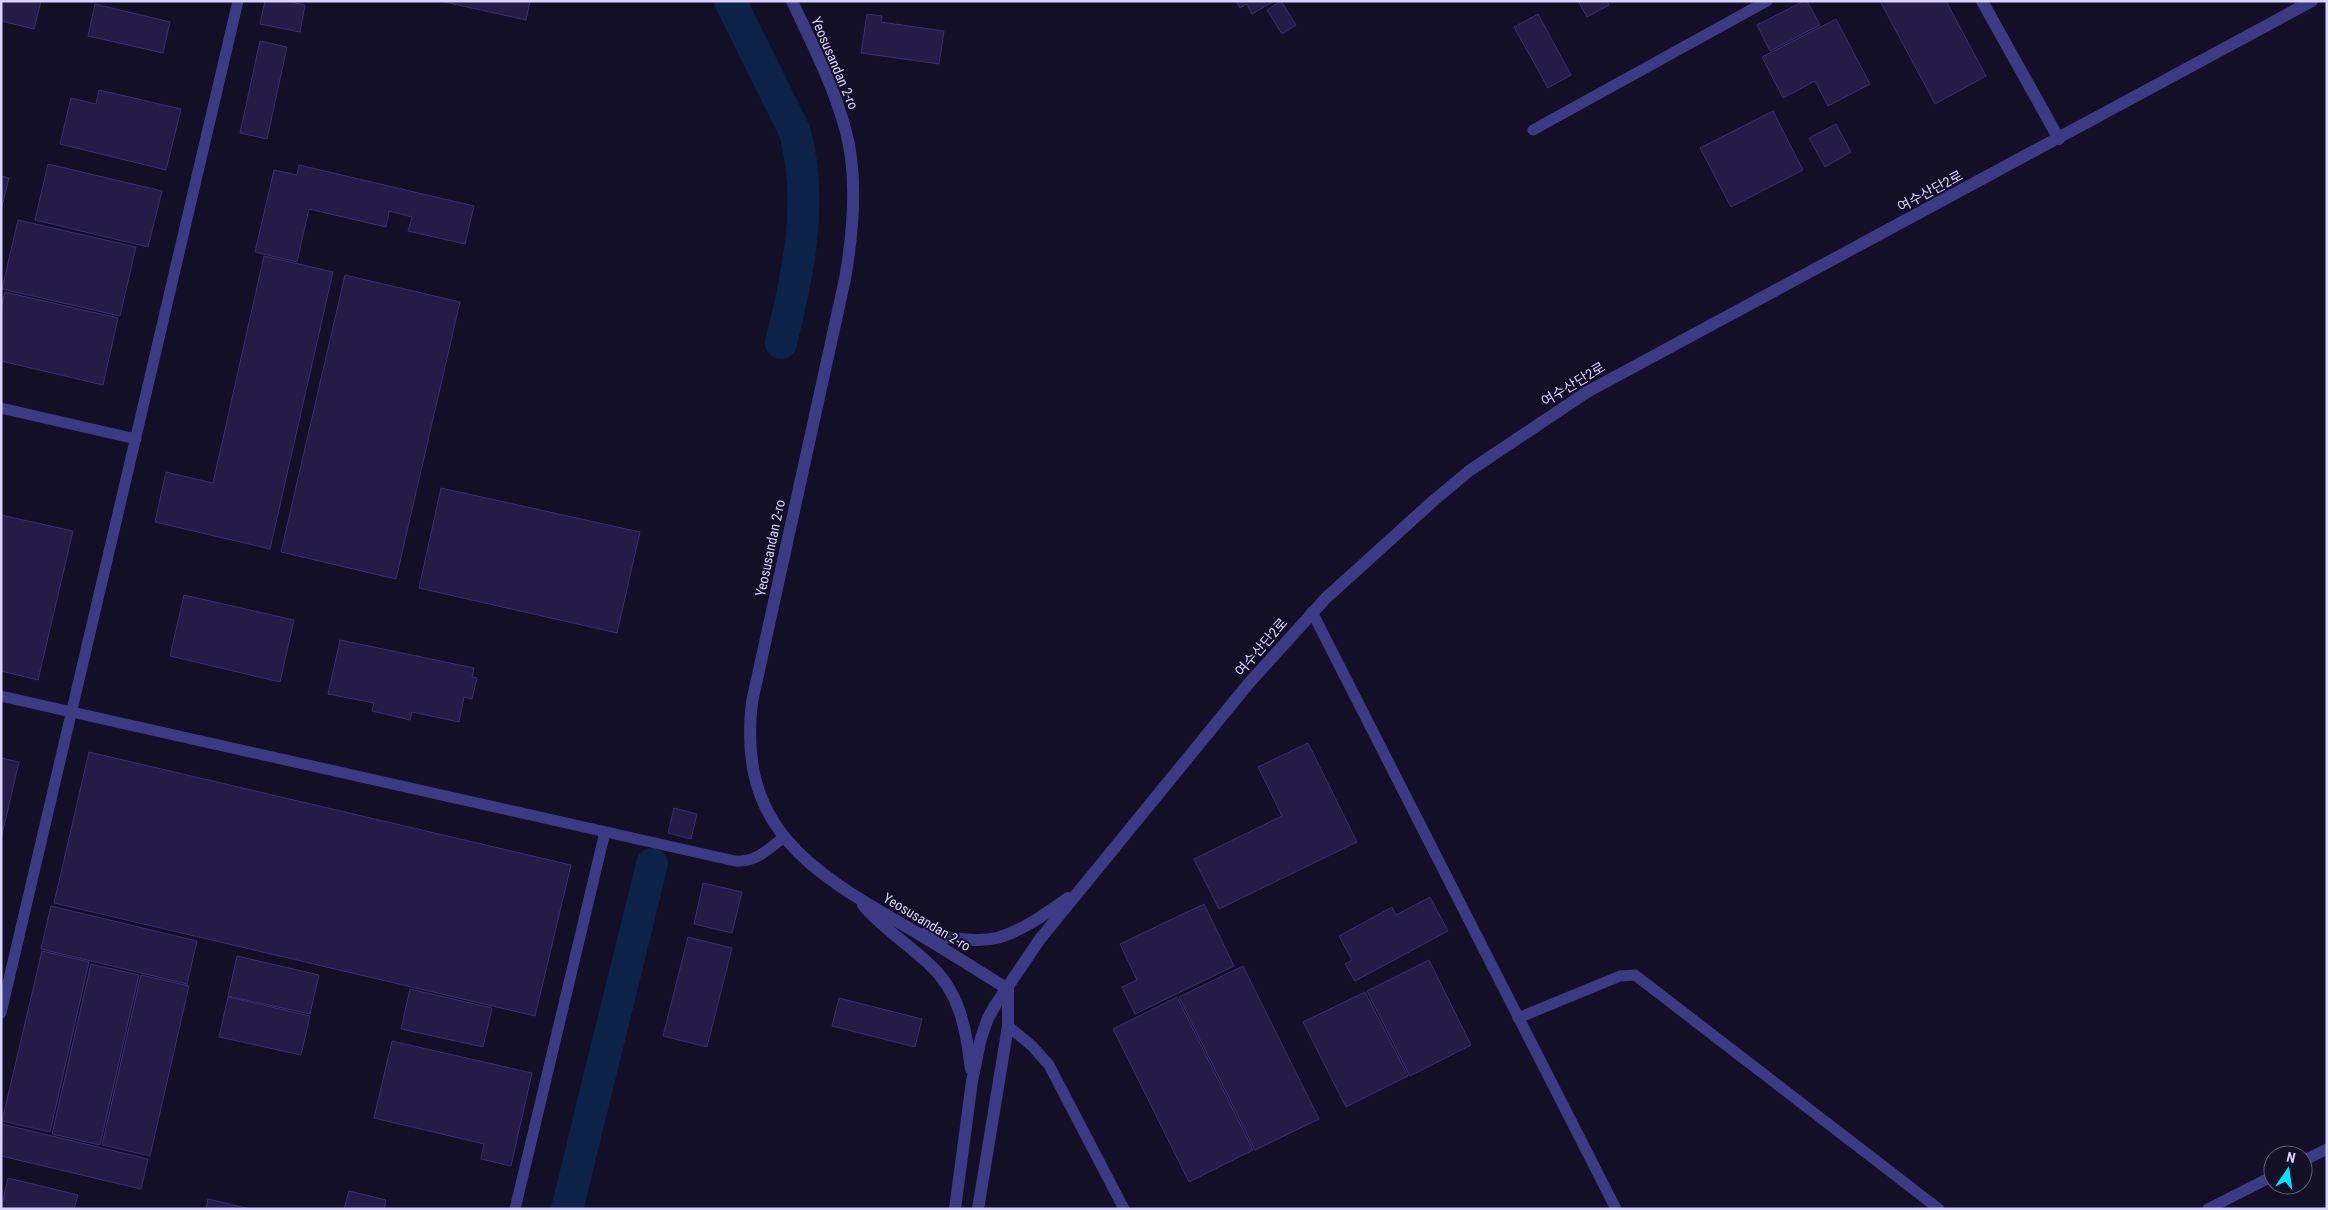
<svg xmlns="http://www.w3.org/2000/svg" width="2328" height="1210" viewBox="0 0 2328 1210" font-family="'Roboto Condensed','Noto Sans KR',sans-serif">
<style>
.lines{fill:none;stroke-linecap:round;stroke-linejoin:round}
.river{stroke:#0c2248;stroke-width:32}
.building{fill:#241b47;stroke:#3b2d73}
.service{stroke:#3d3a85;stroke-width:11}
.tertiary{stroke:#3d3a85;stroke-width:12}
.labels{text-anchor:middle;dominant-baseline:central;stroke-width:4;stroke-linejoin:round;paint-order:stroke}
.street-label{font-size:14px;fill:#d9d4ff;stroke:#130f26}
</style>
<rect width="100%" height="100%" fill="#130f26"/>
<g class="lines">
<g class="river">
<path d="M 730,1 L 795,132 C 814,204 798,272 781,343"/>
<polyline points="567,1209 652,864"/>
</g>
</g>
<g class="building">
<polygon points="1,1 41,1 34,29 1,21"/>
<polygon points="265,1 286,1 305,5 300,32 260,24"/>
<polygon points="440,1 530,1 526,20"/>
<polygon points="1236,1 1270,1 1271,3 1252,14 1247,4 1240,8"/>
<polygon points="1281,1 1296,25 1282,34 1267,10"/>
<polygon points="1578,1 1607,1 1609,5 1587,17"/>
<polygon points="1804,1 1807,1 1820,25 1770,51 1757,25"/>
<polygon points="1880,1 1946,1 1986,76 1935,104"/>
<polygon points="95,4 170,22 163,53 88,36"/>
<polygon points="867,14 882,16 881,22 944,31 939,64 861,53"/>
<polygon points="1538,14 1571,75 1548,88 1514,27"/>
<polygon points="1836,19 1870,84 1828,106 1815,81 1783,98 1762,57"/>
<polygon points="260,41 287,47 267,139 240,133"/>
<polygon points="99,90 181,109 166,170 60,144 71,98 96,104"/>
<polygon points="1773,111 1803,170 1731,207 1700,148"/>
<polygon points="1836,124 1851,152 1825,167 1809,138"/>
<polygon points="48,164 162,191 148,247 35,220"/>
<polygon points="299,165 474,206 465,244 408,231 412,217 389,211 386,227 309,209 297,262 255,252 274,170 297,175"/>
<polygon points="1,176 9,178 1,210"/>
<polygon points="18,220 136,247 120,316 2,289"/>
<polygon points="264,256 333,272 270,549 155,522 166,472 213,483"/>
<polygon points="345,275 460,302 396,579 281,552"/>
<polygon points="5,292 118,318 103,385 1,361 1,307"/>
<polygon points="441,488 640,532 617,633 419,588"/>
<polygon points="1,515 73,531 38,680 1,671"/>
<polygon points="184,595 294,620 280,682 170,656"/>
<polygon points="340,640 474,668 472,677 477,678 472,699 464,697 459,722 412,712 410,720 372,711 374,703 328,694"/>
<polygon points="1308,743 1357,842 1219,909 1194,859 1282,816 1258,767"/>
<polygon points="89,752 571,865 535,1016 54,903"/>
<polygon points="1,758 19,762 1,839"/>
<polygon points="674,808 697,814 691,839 668,833"/>
<polygon points="703,883 742,892 732,933 694,924"/>
<polygon points="1430,897 1448,931 1355,981 1345,964 1352,960 1339,936 1392,907 1396,915"/>
<polygon points="1204,904 1234,966 1135,1014 1122,987 1137,980 1120,944"/>
<polygon points="51,906 197,941 187,984 41,949"/>
<polygon points="688,937 732,948 707,1047 663,1036"/>
<polygon points="42,951 89,962 50,1132 2,1121"/>
<polygon points="237,956 319,975 310,1014 228,996"/>
<polygon points="1429,960 1471,1045 1410,1076 1367,991"/>
<polygon points="91,964 139,975 100,1145 52,1134"/>
<polygon points="1243,966 1319,1119 1255,1150 1179,997"/>
<polygon points="141,975 189,986 150,1156 102,1145"/>
<polygon points="410,989 492,1008 483,1047 401,1029"/>
<polygon points="1365,992 1408,1076 1346,1107 1303,1022"/>
<polygon points="228,997 310,1016 301,1055 219,1037"/>
<polygon points="1177,997 1253,1150 1189,1182 1113,1029"/>
<polygon points="839,998 922,1019 915,1047 832,1026"/>
<polygon points="392,1041 532,1073 511,1166 481,1159 484,1144 374,1118"/>
<polygon points="2,1124 148,1159 141,1189 1,1156"/>
<polygon points="8,1178 78,1195 74,1209 1,1209"/>
<polygon points="349,1191 386,1200 384,1209 344,1209"/>
<polygon points="208,1199 250,1209 206,1209"/>
</g>
<g class="lines">
<g class="service">
<polyline points="1533,130 1767,1"/>
<polyline points="1,408 136,439"/>
<polyline points="1312,612 1616,1209"/>
<path d="M 1,696 L 735,861 C 755,863 769,849 784,837"/>
<polyline points="1,1013 238,1"/>
<polyline points="1518,1018 1620,976 1635,975 1939,1209"/>
<polyline points="1008,1026 1032,1046 1049,1065 1124,1209"/>
<polyline points="2303,1161 2327,1149"/>
<polyline points="515,1209 605,832"/>
<polyline points="2208,1209 2273,1176"/>
</g>
<g class="tertiary">
<path d="M 792,1 C 811,42 833,84 845,128 C 858,173 853,233 845,279 L 752,702 C 737,828 810,871 907,927 C 941,947 974,968 1008,989"/>
<polyline points="1982,1 2059,139"/>
<path d="M 863,905 C 882,928 907,943 929,964 C 960,992 966,1029 971,1069"/>
<path d="M 924,934 C 946,937 974,943 997,938 C 1022,931 1047,913 1068,898"/>
<polyline points="955,1209 972,1081 981,1038 988,1018 996,1004 1040,939 1249,683 1326,598 1432,502 1469,471 1587,392 2312,1"/>
<polyline points="978,1209 1008,1026 1008,989"/>
</g>
</g>
<g class="labels">
<g class="street-label">
<text transform="translate(835 63) rotate(67)">Yeosusandan 2-ro</text>
<text transform="translate(1930 191) rotate(-28)">여수산단2로</text>
<text transform="translate(1573 384) rotate(-31)">여수산단2로</text>
<text transform="translate(770 548) rotate(-78)">Yeosusandan 2-ro</text>
<text transform="translate(1261 647) rotate(-49)">여수산단2로</text>
<text transform="translate(927 922) rotate(31)">Yeosusandan 2-ro</text>
</g>
</g>
<rect width="2328" height="1210" fill="none" stroke="#d9d4ff" stroke-width="5"/>
<g transform="translate(2288 1170) rotate(13)"><circle r="24" fill="#130f26" stroke="#625e7d"/>
<path d="M0-4L9 19L0 12L-9 19Z" fill="#00e5ff"/>
<text y="-8" font-size="14" font-weight="bold" text-anchor="middle" fill="#d9d4ff">N</text>
</g>
</svg>
